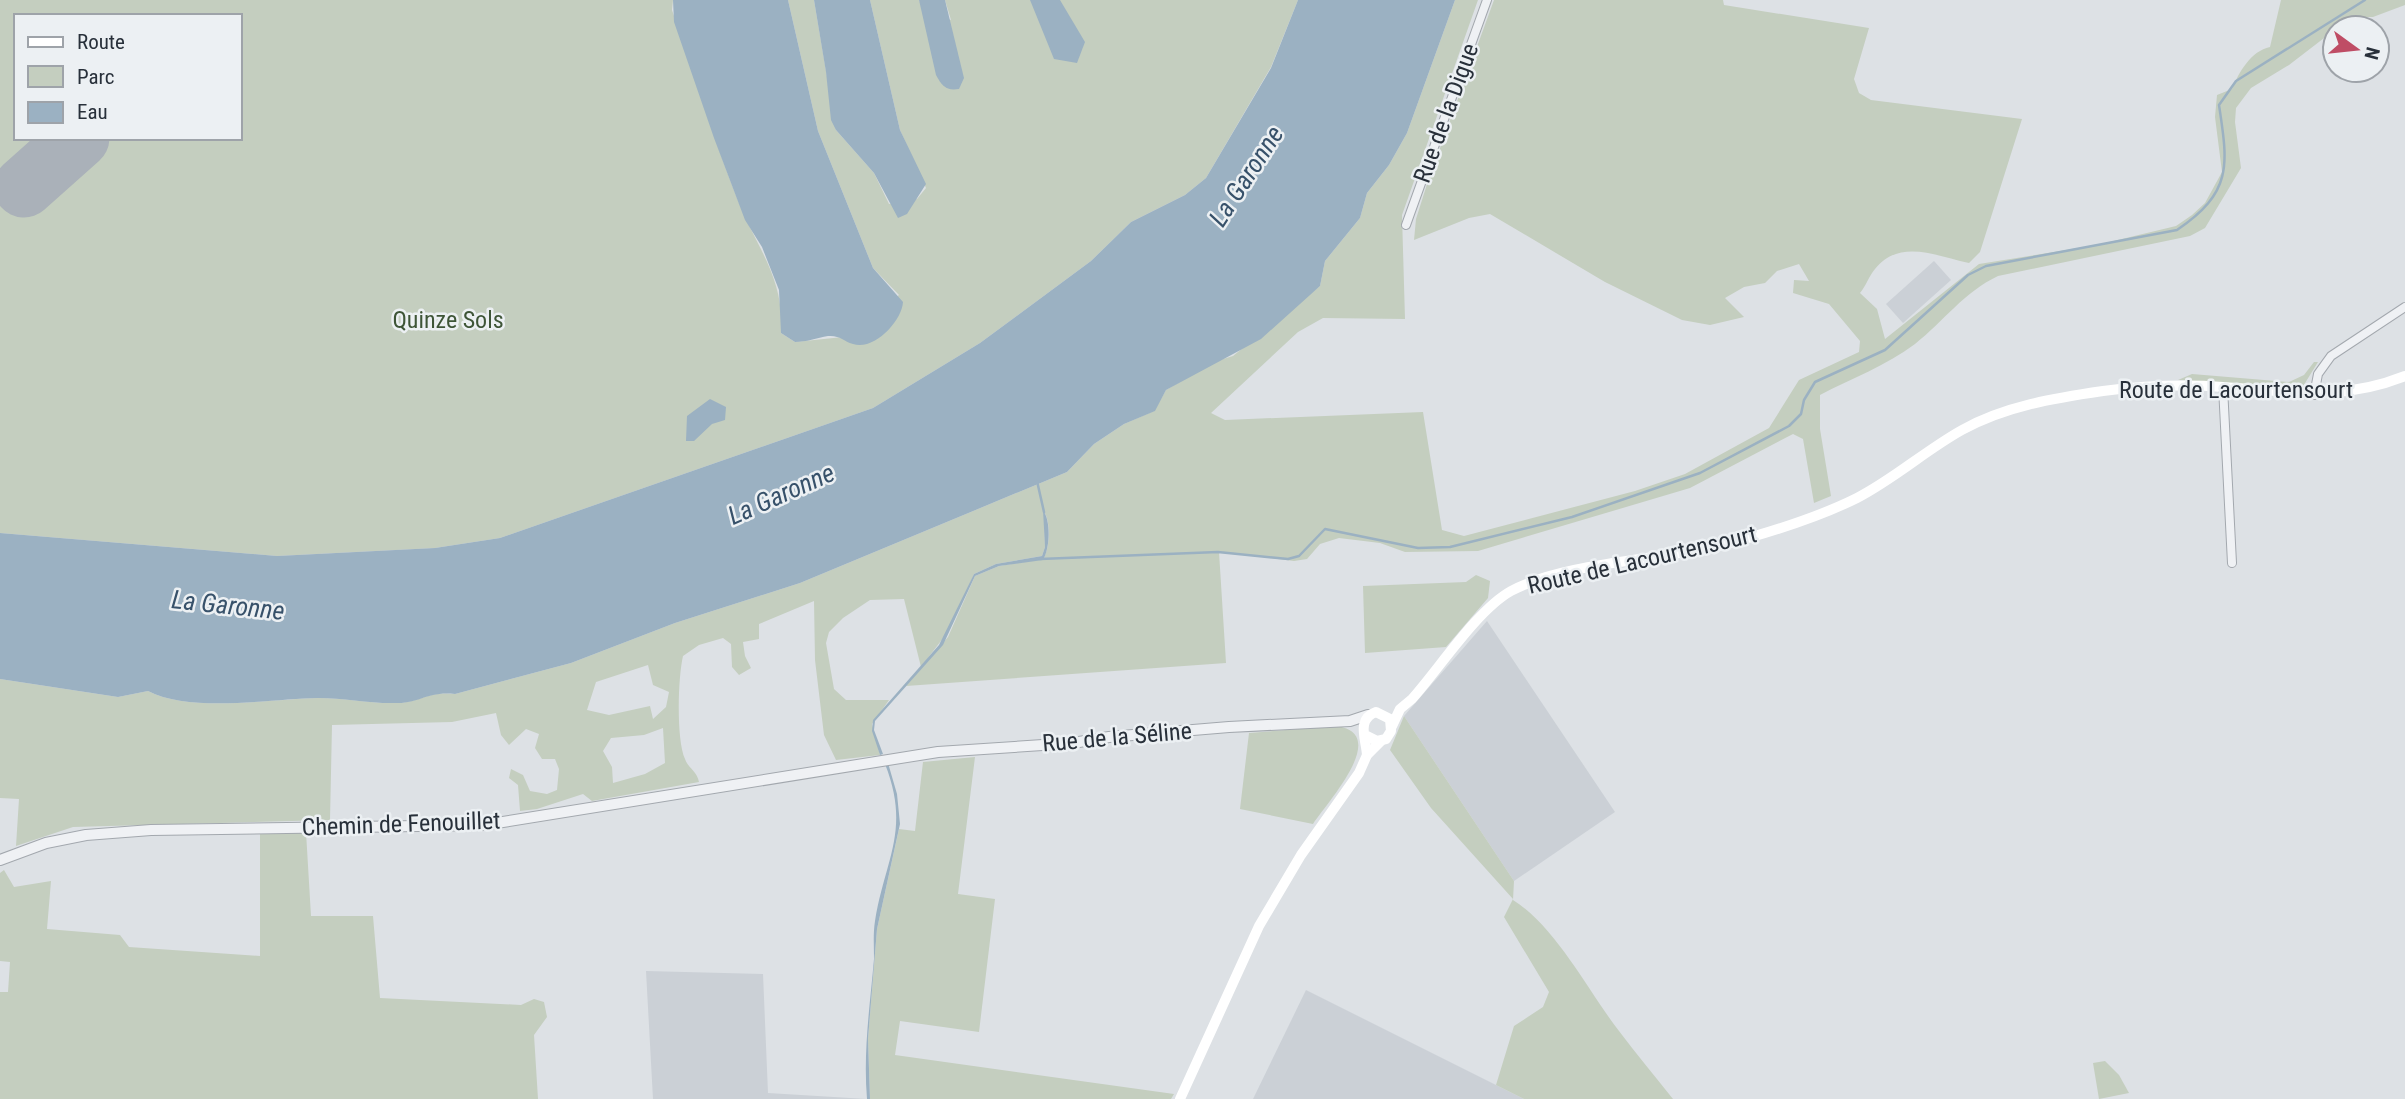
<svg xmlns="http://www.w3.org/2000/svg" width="2405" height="1099" viewBox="0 0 2405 1099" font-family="'Roboto Condensed',sans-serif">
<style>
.built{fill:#cbd0d6}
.green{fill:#c4cebf;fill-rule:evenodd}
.water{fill:#9bb1c2}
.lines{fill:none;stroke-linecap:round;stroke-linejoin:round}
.stream{stroke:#9bb1c2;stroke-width:2.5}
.runway{stroke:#aab1b9;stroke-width:61}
.minor-casing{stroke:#a3a8ae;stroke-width:10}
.tertiary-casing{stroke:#a3a8ae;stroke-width:12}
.minor{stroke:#eff1f4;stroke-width:8}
.tertiary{stroke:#eff1f4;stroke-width:10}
.secondary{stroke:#fff;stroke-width:10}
.labels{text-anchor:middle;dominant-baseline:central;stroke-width:5;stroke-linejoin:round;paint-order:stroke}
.street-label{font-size:24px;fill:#28303a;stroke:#ecf0f3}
.park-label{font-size:24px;fill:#3e5537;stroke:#ecf0f3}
.water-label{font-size:26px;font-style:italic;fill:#37516a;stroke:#ecf0f3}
</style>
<rect width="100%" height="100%" fill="#dde1e5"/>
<g class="built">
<polygon points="1934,261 1951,280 1903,323 1886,304"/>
<polygon points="1487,621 1615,812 1514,881 1404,716"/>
<polygon points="646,971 763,974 768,1093 867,1099 653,1099"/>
<polygon points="1306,990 1524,1099 1253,1099"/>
</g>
<g class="green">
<path d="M 0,0 L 673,0 L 672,10 C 693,73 713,136 737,198 C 755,246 785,277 781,333 L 795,342 L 843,337 L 899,295 L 873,268 L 818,131 L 788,0 L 814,0 L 836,130 L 874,173 L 889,204 L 917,199 L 926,188 L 900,130 L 870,0 L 919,0 L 922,7 L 951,20 L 945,0 L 1298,0 L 1271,67 L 1206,178 L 1185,195 L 1131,222 L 1091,261 L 980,343 L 873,408 L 500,538 L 435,548 L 277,556 L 0,533 ZM 16,16 L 240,16 L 240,138 L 16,138 Z"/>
<path d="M 1455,0 L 1478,0 L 1402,215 L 1405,319 L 1323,318 L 1298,332 L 1211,413 L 1225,420 L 1423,412 L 1442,530 L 1464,536 L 1635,491 L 1685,474 L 1769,428 L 1799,380 L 1859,352 L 1860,341 L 1829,304 L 1793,293 L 1794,280 L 1809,281 L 1799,264 L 1777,271 L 1765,283 L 1744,287 L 1725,298 L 1744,317 L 1710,325 L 1682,320 L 1605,282 L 1490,214 L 1469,218 L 1414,240 L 1416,219 L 1428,181 L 1494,0 L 1723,0 L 1724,5 L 1869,28 L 1854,79 L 1859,93 L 1871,100 L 2022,119 L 1980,252 L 1969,263 C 1936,256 1900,238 1875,269 C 1869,276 1866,286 1860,293 L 1877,309 L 1885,339 L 1979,264 L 2097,245 L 2176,226 L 2192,215 L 2205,203 L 2222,172 L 2215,117 L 2217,95 L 2232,89 C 2239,72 2251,51 2270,47 L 2281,0 L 2405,0 L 2405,5 L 2373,17 L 2357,17 L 2341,25 L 2289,65 L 2251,88 L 2236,108 L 2235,122 L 2241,168 L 2205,228 L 2190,236 L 1998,276 C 1964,292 1944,321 1915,344 C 1886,366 1852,378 1820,395 L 1820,429 L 1831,496 L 1814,503 L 1803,439 L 1793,434 L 1690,488 L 1478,551 L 1405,552 L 1380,543 L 1339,538 L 1320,544 L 1307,559 L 1294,561 L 1219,552 L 1226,663 L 906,686 L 948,637 L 975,576 L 999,566 L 1043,559 C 1050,549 1051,521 1044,512 L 1045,547 L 1042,556 L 996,564 L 974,574 L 950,629 L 921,667 L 904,599 L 870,600 L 843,618 L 829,632 L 826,643 L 834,689 L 846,700 L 889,700 L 872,724 L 880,755 L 836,760 L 824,735 L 815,660 L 814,601 L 759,624 L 759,639 L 743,642 L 745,656 L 751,668 L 739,675 L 732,667 L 731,644 L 723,638 L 699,645 L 683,656 C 678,677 676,739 685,759 C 688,768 697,771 699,782 L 592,801 L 583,794 L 537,809 L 520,811 L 518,785 L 509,778 L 511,769 L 523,775 L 530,791 L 547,794 L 557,790 L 559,769 L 555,759 L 542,759 L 535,748 L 539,734 L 526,729 L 509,745 L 501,735 L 496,713 L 452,722 L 332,725 L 330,820 L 73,827 L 16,846 L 19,799 L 0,798 L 0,679 L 118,697 L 148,691 C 190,713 271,699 318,698 C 345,698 371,704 398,703 C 420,702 428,691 455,694 L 571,663 L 675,623 L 800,583 L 1067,472 L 1094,444 L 1124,424 L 1154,411 L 1166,390 L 1213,362 L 1233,356 L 1320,286 L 1325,261 L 1360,218 L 1367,193 L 1389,165 L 1407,133 ZM 648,665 L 653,685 L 669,692 L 666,707 L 653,719 L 650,706 L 609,715 L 587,710 L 596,682 ZM 663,728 L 665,763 L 645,774 L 613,783 L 612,767 L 603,751 L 611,738 L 644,735 Z"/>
<polygon points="2314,362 2318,362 2302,388 2178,380 2192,374 2289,382 2304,375"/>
<polygon points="1476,575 1490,581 1488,598 1446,647 1365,653 1363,586 1466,582"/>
<path d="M 1404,716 L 1514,881 L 1513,900 C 1556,927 1588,991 1619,1031 C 1636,1054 1655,1076 1673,1099 L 1524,1099 L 1496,1085 L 1514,1026 L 1543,1007 L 1549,992 L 1504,917 L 1513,899 L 1431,808 L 1390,750 Z"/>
<path d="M 1336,726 C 1391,733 1329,800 1313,824 L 1240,809 L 1249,733 Z"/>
<polygon points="975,757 958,894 995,899 979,1032 900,1021 895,1055 1174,1094 1171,1099 870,1099 868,1039 877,929 899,829 915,831 923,762"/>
<polygon points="306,832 311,916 373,916 380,998 521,1005 534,999 544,1002 547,1017 534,1035 538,1099 0,1099 0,992 8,992 10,962 0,961 0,873 4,870 14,887 51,881 47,929 120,935 129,947 260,956 260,833"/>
<polygon points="2105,1061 2119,1075 2129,1093 2099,1099 2093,1063"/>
</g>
<g class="water">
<path d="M 673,0 L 788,0 L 818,131 L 873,268 L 903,302 C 902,321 874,351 853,344 C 843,341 840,335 828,336 C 817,338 806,342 795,342 L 781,333 L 779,290 L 762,247 L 745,220 L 714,138 L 674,22 Z"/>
<polygon points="814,0 870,0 900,130 926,184 907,214 898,218 874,173 836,130 831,120 826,72"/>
<path d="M 919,0 L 945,0 L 964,78 L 959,89 C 946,91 942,86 936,75 Z"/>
<polygon points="1030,0 1060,0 1085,42 1077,63 1054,59"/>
<path d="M 1298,0 L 1455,0 L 1407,133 L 1389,165 L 1367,193 L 1360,218 L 1325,261 L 1320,286 L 1261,339 L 1166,390 L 1155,411 L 1124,424 L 1094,444 L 1067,472 L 800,583 L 675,623 L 571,663 L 455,694 C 428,691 420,703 398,703 C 371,704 344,698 318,698 C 270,699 190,713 148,691 L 118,697 L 0,679 L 0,533 L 277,556 L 435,548 L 500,538 L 873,408 L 980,343 L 1091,261 L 1131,222 L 1185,195 L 1206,178 L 1271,68 Z"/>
<polygon points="710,399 726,407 725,420 712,424 694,441 686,441 687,416"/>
<path d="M 1043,510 C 1051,521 1050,548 1043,560 L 999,566 L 975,576 L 943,645 L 875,721 L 874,730 L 883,754 L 880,755 L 872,731 L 873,720 L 939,645 L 974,574 L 996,564 L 1042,556 L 1045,547 Z"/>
<path d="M 888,763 L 897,794 L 900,824 L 877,929 L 868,1039 L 870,1099 L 867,1099 C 863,1051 870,1006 874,959 C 874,946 873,934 875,921 C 885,859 911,830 885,764 Z"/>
</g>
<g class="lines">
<g class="stream">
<polyline points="1037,481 1044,512"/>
<path d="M 1040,559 L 1218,552 L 1288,559 L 1299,556 L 1325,529 L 1418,548 L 1450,547 L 1572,517 L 1700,473 L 1789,426 L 1801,414 L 1804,400 L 1815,382 L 1885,350 L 1968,275 L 1986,266 L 2177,230 C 2233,192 2228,165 2219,105 L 2236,81 L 2365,0"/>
</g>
<polyline class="runway" points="24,187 79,138"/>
<defs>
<g id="minor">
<polyline points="1406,225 1487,0"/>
<polyline points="2223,387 2232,563"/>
<polyline points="2314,395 2318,374 2331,356 2405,307"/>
</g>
<polyline id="tertiary" points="0,860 46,843 86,835 151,830 484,825 938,752 1073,743 1109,737 1229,727 1350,721 1368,715"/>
</defs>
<use href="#minor" class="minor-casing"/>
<use href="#tertiary" class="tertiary-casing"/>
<use href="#minor" class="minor"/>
<use href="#tertiary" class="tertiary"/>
<g class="secondary">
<path d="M 1392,726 L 1400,709 L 1412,699 C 1439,669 1477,610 1511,591 C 1565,562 1662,560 1723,545 C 1768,533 1815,519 1857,498 C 1894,479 1926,450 1962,430 C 2005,406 2055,398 2103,391 C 2142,386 2183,384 2223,387 C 2289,391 2340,402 2405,376"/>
<path d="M 1365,735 L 1377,741 L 1386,739 L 1391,731 L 1390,719 L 1376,712 C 1356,719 1366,739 1367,755"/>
<polyline points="1180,1099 1259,926 1301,855 1359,773 1367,755 1381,741"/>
</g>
</g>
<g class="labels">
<g class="street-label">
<text transform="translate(1446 113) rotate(-70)">Rue de la Digue</text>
<text x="2236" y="390">Route de Lacourtensourt</text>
<text transform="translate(1642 560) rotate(-13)">Route de Lacourtensourt</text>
<text transform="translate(1117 737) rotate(-5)">Rue de la Séline</text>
<text transform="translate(401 824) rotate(-2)">Chemin de Fenouillet</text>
</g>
<g class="park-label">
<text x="448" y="320">Quinze Sols</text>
</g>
<g class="water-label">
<text transform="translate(1246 176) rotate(-57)">La Garonne</text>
<text transform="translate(781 494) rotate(-24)">La Garonne</text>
<text transform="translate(228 605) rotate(6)">La Garonne</text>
</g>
</g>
<rect x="14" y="14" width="228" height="126" fill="#ecf0f3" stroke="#9ea3a9" stroke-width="2"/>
<rect x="28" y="37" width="35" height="10" fill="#ffffff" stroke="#9ea3a9" stroke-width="2"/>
<text x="77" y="49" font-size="21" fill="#28303a">Route</text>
<rect x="28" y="66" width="35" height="21" fill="#c4cebf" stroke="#9ea3a9" stroke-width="2"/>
<text x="77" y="84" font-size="21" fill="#28303a">Parc</text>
<rect x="28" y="102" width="35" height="21" fill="#9bb1c2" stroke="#9ea3a9" stroke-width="2"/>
<text x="77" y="119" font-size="21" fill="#28303a">Eau</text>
<g transform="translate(2356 49) rotate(105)"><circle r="33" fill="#ecf0f3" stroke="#9ea3a9" stroke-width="2"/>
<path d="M0-5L12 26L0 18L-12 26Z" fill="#bf4d65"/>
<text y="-10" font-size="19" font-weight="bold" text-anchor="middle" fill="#28303a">N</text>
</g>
</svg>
